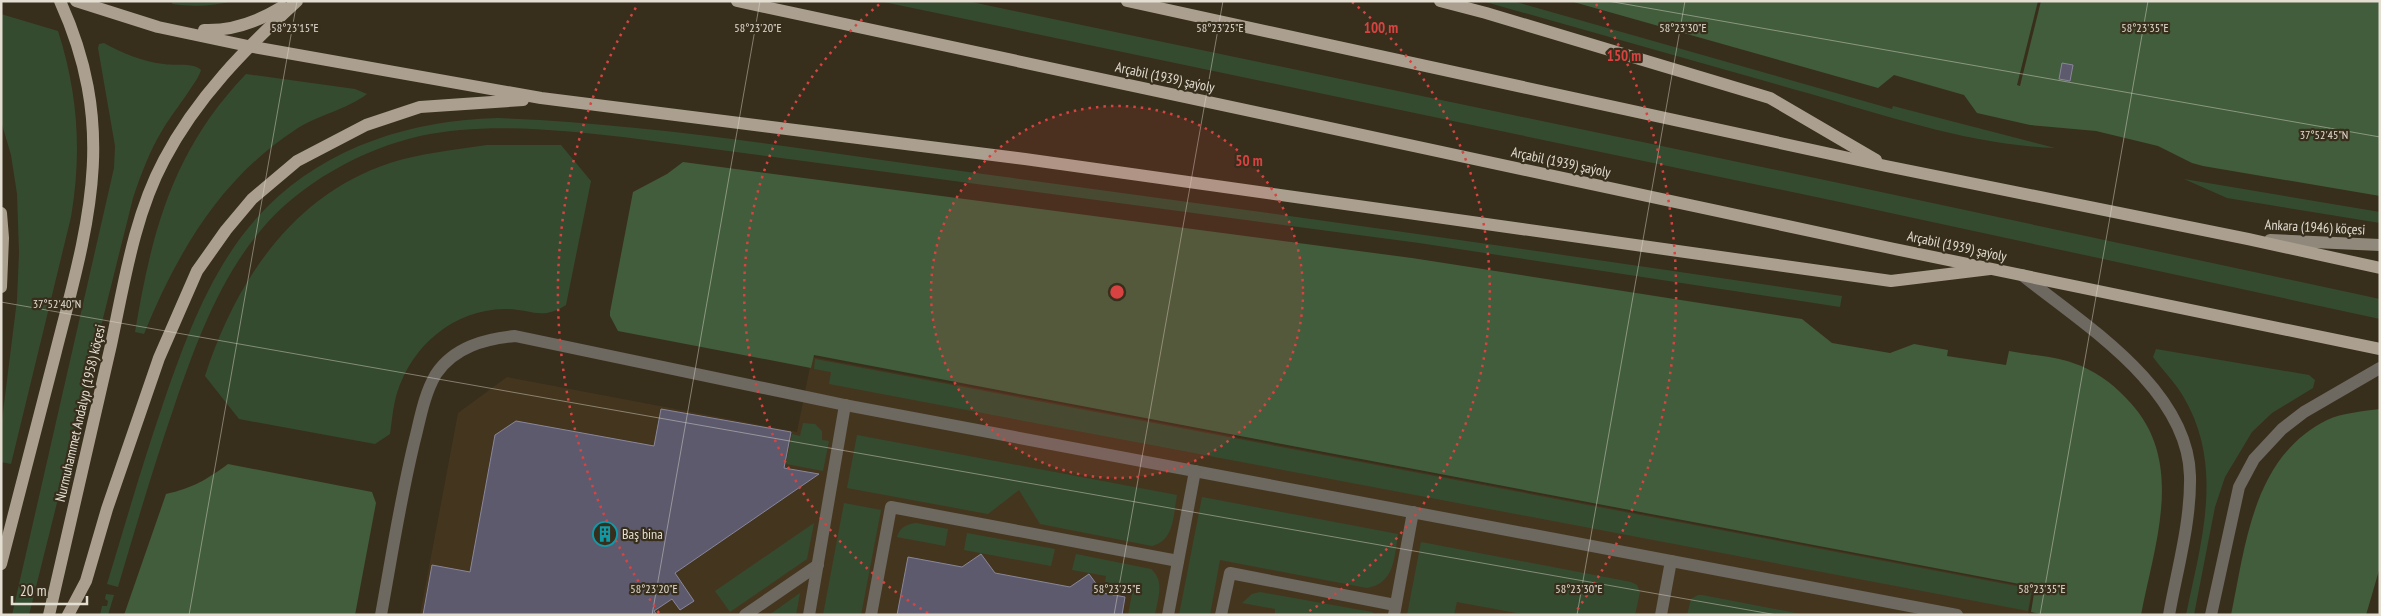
<svg xmlns="http://www.w3.org/2000/svg" width="2381" height="616" viewBox="0 0 2381 616" font-family="'PT Sans Narrow',sans-serif">
<style>
.built{fill:#44361e}
.green{fill:#354b2f}
.forest{fill:#425d3b}
.building{fill:#5d5a6e;stroke:#89869c}
.lines{fill:none;stroke-linecap:round;stroke-linejoin:round}
.service{stroke:#6d6860;stroke-width:12}
.secondary{stroke:#90887b;stroke-width:12}
.primary{stroke:#aba08f;stroke-width:12}
.ticks{fill:none;stroke:#e3ddd2;stroke-width:1;stroke-opacity:0.45}
.ring{fill:none;stroke:#d84342;stroke-width:2.5;stroke-dasharray:2.5 5}
.labels{text-anchor:middle;dominant-baseline:central;stroke-width:4.5;stroke-linejoin:round;paint-order:stroke}
.street-label{font-size:14px;fill:#e3ddd2;stroke:#382e1c}
.poi-label{font-size:14px;fill:#e3ddd2;stroke:#382e1c;text-anchor:start}
.ticks-label{font-size:12px;text-anchor:middle;fill:#e3ddd2;stroke:#382e1c;stroke-width:4.5;stroke-linejoin:round;paint-order:stroke}
.centre{fill:#d84342;stroke:#382e1c;stroke-width:2.5}
.ring-label{font-size:15px;text-anchor:middle;font-weight:bold;fill:#d84342;stroke:#382e1c;stroke-width:4.5;stroke-linejoin:round;paint-order:stroke}
</style>
<rect width="100%" height="100%" fill="#382e1c"/>
<polygon class="built" points="812,357 2033,588 2028,615 420,615 458,413 507,377 797,432"/>
<g class="green">
<path d="M 173,1 L 234,1 C 213,6 194,7 172,4 Z"/>
<polygon points="879,1 967,1 1839,183 2380,299 2380,319 1835,201"/>
<path d="M 1482,1 L 1513,1 L 1892,109 L 1893,106 L 2055,148 C 1972,145 1890,117 1811,94 C 1701,63 1592,32 1482,1 Z"/>
<path d="M 1,14 L 58,31 C 78,93 82,153 71,217 L 11,464 L 1,462 L 1,428 L 17,300 L 19,253 L 17,194 L 11,155 L 1,121 Z"/>
<path d="M 104,43 C 122,53 143,62 164,64 C 174,66 194,62 201,70 C 200,78 170,117 163,129 C 150,150 141,174 133,198 L 29,615 L 12,615 L 114,168 L 115,146 L 98,48 L 99,44 Z"/>
<path d="M 246,74 L 355,89 L 367,94 C 346,110 317,115 295,130 C 220,179 177,253 144,334 L 135,332 C 152,230 173,150 246,74 Z"/>
<path d="M 497,118 C 664,124 832,154 998,176 C 1280,214 1561,254 1842,296 L 1840,307 L 1419,243 L 623,137 C 557,130 486,122 420,136 C 362,149 299,184 261,230 C 219,280 196,343 175,404 C 154,465 136,526 118,587 L 107,584 C 125,525 142,465 162,407 C 186,337 213,261 267,207 C 328,146 413,120 497,118 Z"/>
<path d="M 487,145 L 561,145 L 591,181 L 566,305 C 541,321 532,309 504,309 C 454,310 412,345 397,393 C 393,406 392,421 390,434 L 375,444 L 239,419 L 205,376 C 235,283 292,195 390,163 C 421,153 454,150 487,145 Z"/>
<polygon points="2184,179 2380,212 2380,223 2227,198"/>
<path d="M 2156,349 L 2309,375 L 2315,380 L 2313,388 L 2272,413 L 2252,432 L 2225,477 L 2215,507 L 2194,615 L 2186,615 C 2201,542 2225,466 2183,396 C 2175,382 2163,371 2153,357 Z"/>
<polygon points="815,359 2032,589 2028,611 829,384 831,372 814,369"/>
<polygon points="803,423 815,424 822,431 822,440 829,441 823,471 786,464 792,434 800,436"/>
<path d="M 857,435 L 1177,495 C 1173,515 1175,540 1152,546 L 1040,524 L 1019,490 L 988,514 L 847,488 Z"/>
<path d="M 1202,497 L 1398,534 C 1394,558 1395,583 1367,588 L 1220,560 L 1210,615 L 1179,615 Z"/>
<polygon points="844,503 881,510 861,615 823,615"/>
<polygon points="814,523 807,559 730,612 715,591"/>
<path d="M 916,523 L 948,529 L 945,546 L 897,537 C 900,527 907,524 916,523 Z"/>
<polygon points="967,533 1055,549 1051,566 964,550"/>
<polygon points="1421,542 1631,582 1637,585 1640,592 1635,615 1527,615 1457,602 1454,615 1407,615"/>
<path d="M 1076,554 L 1151,569 C 1165,581 1158,598 1155,615 L 1128,615 L 1132,594 L 1104,589 L 1106,576 L 1072,570 Z"/>
<polygon points="1260,592 1372,612 1376,615 1275,615 1275,609 1242,603 1252,594"/>
<polygon points="800,593 796,615 769,615"/>
<polygon points="106,594 114,595 108,615 100,615 102,606 107,606 108,601 105,599"/>
<polygon points="1698,595 1702,595 1806,615 1687,615 1691,599"/>
</g>
<g class="forest">
<polygon points="1570,1 2038,1 2017,85 2020,86 2041,1 2380,1 2380,196 2203,166 2192,163 2158,146 2096,131 2030,125 1977,113 1964,95 1894,75 1878,88"/>
<path d="M 683,162 L 1412,258 L 1802,319 L 1832,343 L 1890,353 L 1914,344 L 1948,350 L 1947,356 L 2006,365 L 2009,351 C 2029,355 2053,356 2073,363 C 2094,370 2111,382 2126,398 C 2187,459 2155,541 2141,615 L 2046,615 L 2031,612 L 2035,587 L 814,355 L 811,368 L 618,331 L 610,316 L 610,312 L 633,192 L 667,174 Z"/>
<path d="M 2380,409 L 2380,567 L 2366,615 L 2231,615 C 2246,543 2253,457 2327,420 C 2342,413 2364,411 2380,409 Z"/>
<path d="M 228,464 L 372,492 L 376,503 L 355,615 L 124,615 L 166,494 C 193,488 206,480 228,464 Z"/>
</g>
<g class="building">
<polygon points="2062,63 2073,65 2070,81 2059,79"/>
<polygon points="661,409 791,432 784,468 819,474 675,573 694,601 680,610 672,599 654,611 657,615 423,615 432,565 470,572 495,435 516,421 654,446"/>
<polygon points="981,554 995,573 1070,587 1089,574 1103,593 1125,597 1122,615 897,615 908,557 962,567"/>
</g>
<g class="lines">
<g class="service">
<path d="M 2022,275 C 2083,324 2188,388 2190,476 C 2191,522 2177,570 2169,615"/>
<path d="M 381,615 C 392,555 401,494 416,435 C 421,414 425,393 436,374 C 454,347 485,339 515,336 L 845,405 L 1957,615"/>
<polyline points="745,615 818,565"/>
<polyline points="809,615 845,405"/>
<polyline points="871,615 891,507 1178,561"/>
<polyline points="1168,615 1195,471"/>
<polyline points="1221,615 1230,573 1395,605"/>
<polyline points="1394,615 1413,512"/>
<polyline points="1661,615 1671,561"/>
<polyline points="2211,615 2239,487 2254,459 2282,429 2304,412 2380,368"/>
</g>
<polyline class="secondary" points="2270,240 2380,245"/>
<g class="primary">
<polyline points="76,1 158,27 248,46 541,98 1025,159 1891,281 1990,269"/>
<polyline points="737,1 1890,248 2380,349"/>
<polyline points="1127,1 1886,166 2248,239 2380,268"/>
<polyline points="1440,1 1486,13 1770,98 1876,160"/>
<path d="M 204,30 C 231,31 259,21 282,7"/>
<polyline points="1,213 3,238 1,287"/>
<path d="M 1,564 C 19,494 37,425 55,355 C 88,225 119,131 60,1"/>
<path d="M 49,615 C 69,525 90,435 111,345 C 124,284 134,216 164,160 C 197,97 245,49 297,1"/>
<polyline points="68,615 86,581 107,509 159,358 197,271 226,230 252,199 297,161 366,125 420,107 523,100"/>
</g>
</g>
<path class="ticks" d="M 1608,1 L 2380,137M 1,302 L 1777,615M 189,615 L 297,1M 652,615 L 760,1M 1114,615 L 1223,1M 1577,615 L 1685,1M 2040,615 L 2148,1"/>
<circle cx="1117" cy="292" r="186" fill="#d84342" fill-opacity=".12"/>
<g class="ring">
<circle cx="1117" cy="292" r="186"/>
<path d="M928 613A373 373 0 0 1 882 2M1352 2A373 373 0 0 1 1306 613"/>
<path d="M659 613A559 559 0 0 1 638 4M1596 4A559 559 0 0 1 1575 613"/>
</g>
<defs>
<symbol id="building-ring" viewBox="-11 -11 22 22"><circle r="9.5" fill="#382e1c" stroke="#0f9aa8" stroke-width="1.5"/><path d="M-4-6H4V6H1V3H-1V6H-4ZM-2.5-4.3h1.7v1.8h-1.7ZM.8-4.3h1.7v1.8H.8ZM-2.5-1h1.7V.8h-1.7ZM.8-1h1.7V.8H.8Z" fill="#0f9aa8"/></symbol>
</defs>
<g fill-rule="evenodd">
<use href="#building-ring" x="591" y="520" width="28" height="28"/>
</g>
<g class="labels">
<g class="street-label">
<text transform="translate(1165 77) rotate(12)">Arçabil (1939) şaýoly</text>
<text transform="translate(1561 162) rotate(12)">Arçabil (1939) şaýoly</text>
<text transform="translate(2315 227) rotate(3)">Ankara (1946) köçesi</text>
<text transform="translate(1957 246) rotate(12)">Arçabil (1939) şaýoly</text>
<text transform="translate(80 413) rotate(-77)">Nurmuhammet Andalyp (1958) köçesi</text>
</g>
<g class="poi-label">
<text x="622" y="534">Baş bina</text>
</g>
</g>
<g class="ticks-label">
<text x="295" y="32">58°23'15"E</text>
<text x="758" y="32">58°23'20"E</text>
<text x="1220" y="32">58°23'25"E</text>
<text x="1683" y="32">58°23'30"E</text>
<text x="2145" y="32">58°23'35"E</text>
<text x="2324" y="139">37°52'45"N</text>
<text x="57" y="308">37°52'40"N</text>
<text x="654" y="593">58°23'20"E</text>
<text x="1117" y="593">58°23'25"E</text>
<text x="1579" y="593">58°23'30"E</text>
<text x="2042" y="593">58°23'35"E</text>
</g>
<circle cx="1117" cy="292" r="8" class="centre"/>
<g class="ring-label">
<text x="1381" y="33">100 m</text>
<text x="1624" y="61">150 m</text>
<text x="1249" y="166">50 m</text>
</g>
<rect width="2381" height="616" fill="none" stroke="#e3ddd2" stroke-width="5"/>
<path d="M12 596v8h75v-8" fill="none" stroke="#e3ddd2" stroke-width="2.5"/>
<text x="20" y="596" font-size="15" fill="#e3ddd2" stroke="#382e1c" stroke-width="4" paint-order="stroke">20 m</text>
</svg>
